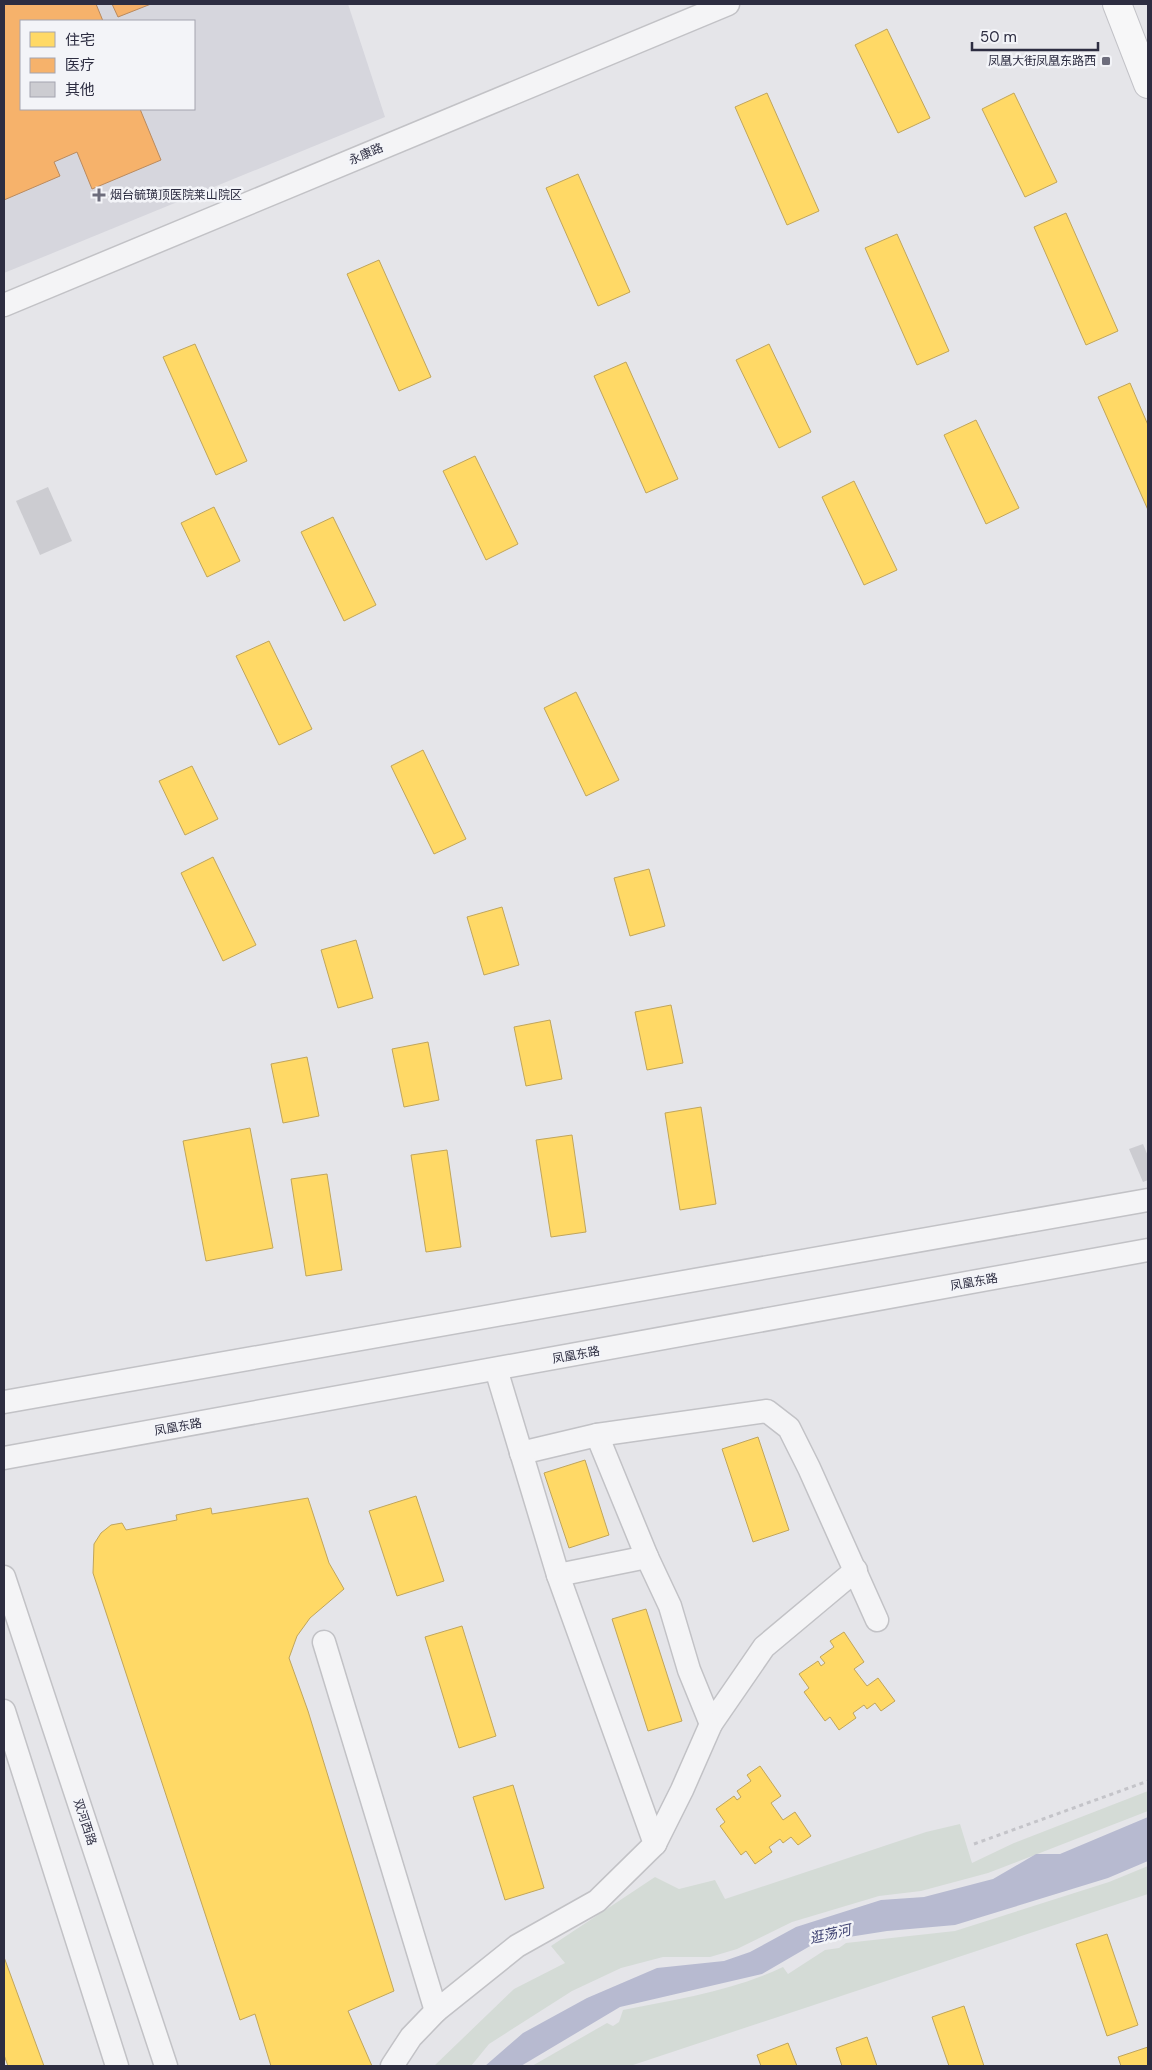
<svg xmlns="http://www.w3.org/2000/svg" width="1152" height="2070" viewBox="0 0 1152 2070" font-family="'DM Sans','Noto Sans SC',sans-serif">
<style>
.built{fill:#d6d6dd;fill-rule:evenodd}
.green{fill:#d4dbd6}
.water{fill:#b7bad0}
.homes{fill:#ffd966;stroke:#c0a55b}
.health{fill:#f6b26b;stroke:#ba8a5e}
.building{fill:#ccccd1}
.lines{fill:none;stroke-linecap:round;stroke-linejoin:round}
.minor-casing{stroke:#c2c2c6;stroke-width:25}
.major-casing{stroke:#c2c2c7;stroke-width:30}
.path{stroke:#c4c4c9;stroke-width:3;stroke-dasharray:4 4;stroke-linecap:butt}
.minor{stroke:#f4f4f6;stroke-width:22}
.major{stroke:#f7f7f8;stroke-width:28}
.poi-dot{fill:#6d6d7c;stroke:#f3f4f8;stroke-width:2}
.labels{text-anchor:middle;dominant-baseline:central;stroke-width:5;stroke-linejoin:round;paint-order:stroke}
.poi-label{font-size:12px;fill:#2d2d41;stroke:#f3f4f8;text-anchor:end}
.street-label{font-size:12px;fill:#2d2d41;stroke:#f3f4f8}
.water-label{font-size:14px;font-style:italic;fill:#3c4070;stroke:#f3f4f8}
</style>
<rect width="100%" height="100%" fill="#e5e5e9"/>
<path class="built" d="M 4,4 L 348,4 L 385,117 L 4,273 ZM 21,21 L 194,21 L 194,109 L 21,109 Z"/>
<g class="green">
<polygon points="1148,1791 1148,1811 988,1873 921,1891 879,1896 792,1922 737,1949 710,1957 663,1957 621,1968 572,1991 489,2044 471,2066 434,2066 514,1989 565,1963 551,1946 655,1877 679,1889 715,1880 725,1899 926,1832 960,1824 972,1863 1014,1843"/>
<path d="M 1148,1866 L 1148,1894 L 630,2066 L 532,2066 L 607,2023 L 613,2026 L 619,2022 L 623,2010 C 678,1999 733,1991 783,1967 L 788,1974 L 825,1950 L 839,1948 L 846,1943 L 955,1931 L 1109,1882 Z"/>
</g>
<polygon class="water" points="1148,1817 1148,1861 1108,1878 955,1925 887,1931 817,1942 762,1974 620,2007 521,2066 485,2066 523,2033 587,1998 657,1968 724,1961 750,1952 796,1927 881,1900 924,1897 993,1879 1036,1854 1060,1854"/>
<g class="homes">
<polygon points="887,29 930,118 898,133 855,45"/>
<polygon points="767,93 819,211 787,225 735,107"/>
<polygon points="1014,93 1057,182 1025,197 982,109"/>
<polygon points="578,174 630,292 598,306 546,188"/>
<polygon points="1066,213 1118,331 1086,345 1034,227"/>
<polygon points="897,234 949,351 917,365 865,248"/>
<polygon points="379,260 431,377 399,391 347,274"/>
<polygon points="195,344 247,461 216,475 163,357"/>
<polygon points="769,344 811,432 779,448 736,360"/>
<polygon points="626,362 678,479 646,493 594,376"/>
<polygon points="1130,383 1148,425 1148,510 1098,397"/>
<polygon points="976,420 1019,508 986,524 944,435"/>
<polygon points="475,456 518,544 486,560 443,471"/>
<polygon points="854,481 897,570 864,585 822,497"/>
<polygon points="214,507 240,561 207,577 181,523"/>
<polygon points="333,517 376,605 344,621 301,532"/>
<polygon points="269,641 312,729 279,745 236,656"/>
<polygon points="576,692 619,780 586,796 544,708"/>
<polygon points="423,750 466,839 434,854 391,766"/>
<polygon points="192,766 218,819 185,835 159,781"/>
<polygon points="213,857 256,945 223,961 181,873"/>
<polygon points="649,869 665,926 630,936 614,878"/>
<polygon points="502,907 519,965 484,975 467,917"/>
<polygon points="356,940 373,998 338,1008 321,950"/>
<polygon points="671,1005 683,1063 647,1070 635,1012"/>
<polygon points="550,1020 562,1079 526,1086 514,1027"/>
<polygon points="428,1042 439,1100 404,1107 392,1049"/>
<polygon points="307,1057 319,1116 283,1123 271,1064"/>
<polygon points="701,1107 716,1204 680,1210 665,1113"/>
<polygon points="250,1128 273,1248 206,1261 183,1141"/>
<polygon points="572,1135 586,1232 551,1237 536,1140"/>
<polygon points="447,1150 461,1247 426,1252 411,1155"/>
<polygon points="327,1174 342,1270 306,1276 291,1179"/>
<polygon points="758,1437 789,1530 753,1542 722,1449"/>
<polygon points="585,1460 609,1535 569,1548 544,1473"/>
<polygon points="416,1496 444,1581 397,1596 369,1511"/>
<polygon points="308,1498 329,1563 344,1589 310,1618 297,1636 289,1658 308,1711 394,1991 348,2011 372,2066 271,2066 255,2014 240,2020 93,1573 94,1544 101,1533 111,1525 122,1523 126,1530 177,1520 176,1515 211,1508 212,1514"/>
<polygon points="646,1609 682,1721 648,1731 612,1619"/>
<polygon points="462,1626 496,1736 459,1748 425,1637"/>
<polygon points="844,1632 864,1662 854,1669 867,1686 878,1678 895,1701 881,1711 875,1703 867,1709 864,1705 853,1713 856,1718 839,1730 830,1717 825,1721 804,1692 809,1688 799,1674 818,1661 821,1666 825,1663 820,1657 834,1647 830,1641"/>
<polygon points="760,1766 781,1796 771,1803 783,1820 795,1812 811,1836 798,1845 791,1837 783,1843 780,1839 769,1847 772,1852 755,1864 746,1851 741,1855 720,1826 725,1822 716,1809 734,1796 737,1800 741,1797 737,1791 751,1781 747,1775"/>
<polygon points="513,1785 544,1888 505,1900 473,1797"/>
<polygon points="1107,1934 1138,2025 1107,2036 1076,1944"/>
<polygon points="4,1957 44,2066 8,2066 4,2055"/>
<polygon points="964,2006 984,2066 949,2066 932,2017"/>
<polygon points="867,2037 877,2066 842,2066 836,2048"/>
<polygon points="788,2043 797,2066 761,2066 757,2055"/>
<polygon points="1148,2047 1148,2066 1121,2066 1118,2057"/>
</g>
<g class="health">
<polygon points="4,4 96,4 103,21 21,21 21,109 140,109 161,160 92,189 77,152 54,162 60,176 4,200"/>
<polygon points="112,4 151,4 118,17"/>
</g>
<g class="building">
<polygon points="48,487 72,541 40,555 16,501"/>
<polygon points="1143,1144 1148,1156 1148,1180 1143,1182 1129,1149"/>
</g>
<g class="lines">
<defs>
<g id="minor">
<polyline points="4,305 728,4"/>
<polyline points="4,1402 1148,1200"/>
<polyline points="597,1435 647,1557 670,1606 689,1670 711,1724 764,1647 856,1570"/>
<polyline points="521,1453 597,1435 767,1411 789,1428 809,1468 877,1620"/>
<polyline points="4,1458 1148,1250"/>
<polyline points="558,1575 647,1557"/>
<polyline points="4,1577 166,2066"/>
<polyline points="324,1642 436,2011"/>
<polyline points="4,1711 117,2066"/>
<polyline points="655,1844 682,1790 711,1724"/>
<polyline points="392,2066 411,2037 436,2011 517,1946 597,1901 655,1844 558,1575 496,1369"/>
</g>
<polyline id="major" points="1117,4 1148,84"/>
</defs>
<use href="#minor" class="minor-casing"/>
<use href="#major" class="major-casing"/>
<polyline class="path" points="974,1844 1148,1781"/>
<use href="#minor" class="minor"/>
<use href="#major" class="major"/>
</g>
<g class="poi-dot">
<rect x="1101" y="56" width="10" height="10" rx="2.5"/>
<path d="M96.5 187.5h5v5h5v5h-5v5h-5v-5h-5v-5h5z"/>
</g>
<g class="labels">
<g class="poi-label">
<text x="1096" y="61">凤凰大街凤凰东路西</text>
<text x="110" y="195" text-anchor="start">烟台毓璜顶医院莱山院区</text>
</g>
<g class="street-label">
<text transform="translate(366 154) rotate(-23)">永康路</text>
<text transform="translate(974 1282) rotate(-10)">凤凰东路</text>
<text transform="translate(576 1355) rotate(-10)">凤凰东路</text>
<text transform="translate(178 1427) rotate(-10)">凤凰东路</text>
<text transform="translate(85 1822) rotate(72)">双河西路</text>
</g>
<g class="water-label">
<text transform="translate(830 1934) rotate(-13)">逛荡河</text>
</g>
</g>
<rect width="1152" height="2070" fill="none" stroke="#2d2d41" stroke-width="10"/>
<rect x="20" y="20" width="175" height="90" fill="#f3f4f8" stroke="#a4a4af"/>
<rect x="30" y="32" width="25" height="15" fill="#ffd966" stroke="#a4a4af"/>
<text x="65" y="45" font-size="15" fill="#2d2d41">住宅</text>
<rect x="30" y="58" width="25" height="15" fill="#f6b26b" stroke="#a4a4af"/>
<text x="65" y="70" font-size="15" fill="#2d2d41">医疗</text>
<rect x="30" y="82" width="25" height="15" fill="#ccccd1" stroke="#a4a4af"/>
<text x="65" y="95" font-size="15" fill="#2d2d41">其他</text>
<path d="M972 42v8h126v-8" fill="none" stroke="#2d2d41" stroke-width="2.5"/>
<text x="980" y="42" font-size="15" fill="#2d2d41" stroke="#f3f4f8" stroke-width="4" paint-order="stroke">50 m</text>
</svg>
